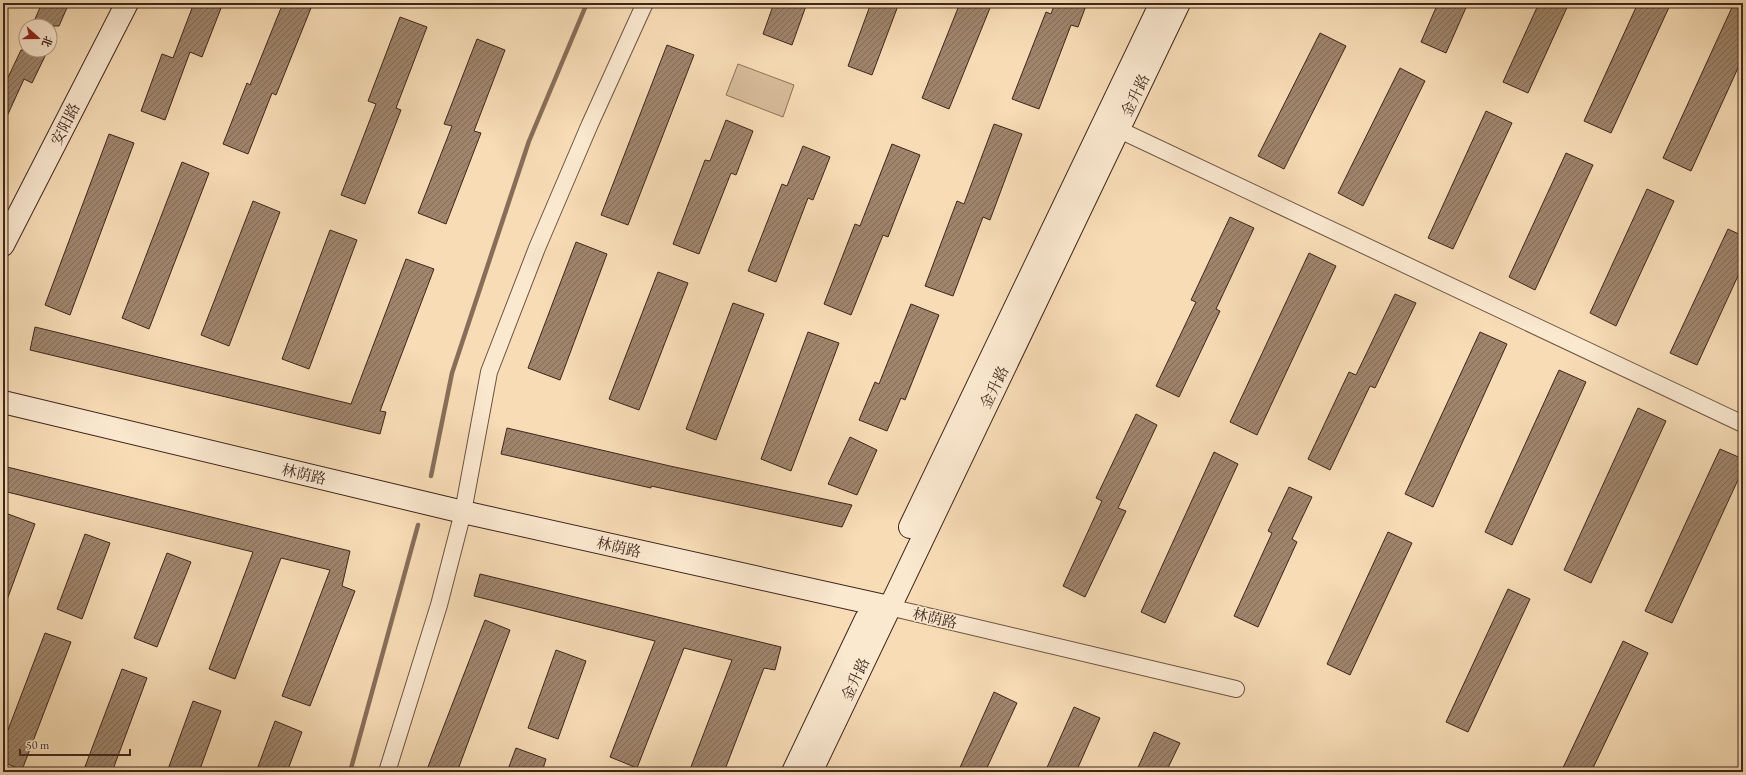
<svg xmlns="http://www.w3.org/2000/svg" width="1746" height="775" viewBox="0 0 1746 775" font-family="'EB Garamond','Noto Serif SC',serif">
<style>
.pitch{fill:#d8bd9b;stroke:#8c725c}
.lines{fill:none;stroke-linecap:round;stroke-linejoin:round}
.stream{stroke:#886e59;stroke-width:4.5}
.building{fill:url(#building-hatch);stroke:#3f261c}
.street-casing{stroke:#6d5442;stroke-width:18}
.secondary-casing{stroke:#3f261c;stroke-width:24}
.street{stroke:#fae8cf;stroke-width:16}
.secondary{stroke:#fae8cf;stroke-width:22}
.labels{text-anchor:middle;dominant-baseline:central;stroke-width:3;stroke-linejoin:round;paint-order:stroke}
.street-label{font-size:15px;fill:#3f261c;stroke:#fae8cf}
</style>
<defs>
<pattern id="building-hatch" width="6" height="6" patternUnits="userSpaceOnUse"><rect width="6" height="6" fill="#9f856c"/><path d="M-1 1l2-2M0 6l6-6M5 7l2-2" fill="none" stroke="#836d58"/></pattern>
</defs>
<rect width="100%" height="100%" fill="#f7dcb5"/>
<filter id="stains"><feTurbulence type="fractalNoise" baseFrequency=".005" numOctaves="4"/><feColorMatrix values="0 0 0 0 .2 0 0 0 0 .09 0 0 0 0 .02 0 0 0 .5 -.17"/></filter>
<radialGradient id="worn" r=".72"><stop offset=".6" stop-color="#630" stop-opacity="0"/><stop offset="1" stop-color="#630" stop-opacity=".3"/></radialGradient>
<polygon class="pitch" points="738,64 794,85 783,117 726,95"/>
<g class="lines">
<g class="stream">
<polyline points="431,476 452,373 529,141 587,3"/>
<polyline points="350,772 418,525"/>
</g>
</g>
<g class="building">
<polygon points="42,3 69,3 59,26 32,26"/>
<polygon points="194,3 223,3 202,57 190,52 165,120 141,111 162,54 173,58"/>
<polygon points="283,3 313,3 276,95 272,93 248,154 223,144 247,83 250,85"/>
<polygon points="774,3 807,3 792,45 763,34"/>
<polygon points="871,3 899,3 872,75 848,66"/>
<polygon points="960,3 992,3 949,109 922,98"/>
<polygon points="1055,3 1087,3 1078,27 1071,25 1039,109 1012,99 1046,12 1051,14"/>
<polygon points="1438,3 1468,3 1446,53 1421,42"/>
<polygon points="1539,3 1569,3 1528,93 1503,82"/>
<polygon points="1638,3 1671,3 1611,133 1584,121"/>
<polygon points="1734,3 1743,3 1743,57 1691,171 1663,158"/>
<polygon points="400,17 427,27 396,108 401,110 365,204 341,195 376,104 368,101"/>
<polygon points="1320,33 1346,46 1284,169 1258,156"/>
<polygon points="477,39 505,50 474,131 481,133 446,224 418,213 452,126 444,124"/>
<polygon points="667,45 694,55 628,225 601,215"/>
<polygon points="21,50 48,50 32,83 24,79 3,125 3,88"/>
<polygon points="1400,68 1425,81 1363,206 1338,193"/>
<polygon points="1486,111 1512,123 1453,249 1428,238"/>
<polygon points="726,120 753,131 736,175 731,173 699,254 673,244 705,160 710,161"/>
<polygon points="994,124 1022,134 990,220 983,217 953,296 925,286 957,201 964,204"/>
<polygon points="109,134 134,143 70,315 45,305"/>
<polygon points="892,144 920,155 888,237 883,235 851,315 824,304 855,224 860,226"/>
<polygon points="803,146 830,157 813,200 808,198 776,282 748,271 782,184 787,186"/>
<polygon points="1566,153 1593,165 1535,290 1509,277"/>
<polygon points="182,162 209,173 149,329 122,318"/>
<polygon points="1647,189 1674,201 1616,326 1590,313"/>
<polygon points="253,201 280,212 229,346 201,335"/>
<polygon points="1230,217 1254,228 1216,309 1220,311 1179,397 1156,386 1196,302 1191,300"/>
<polygon points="1728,229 1743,236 1743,265 1697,365 1670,353"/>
<polygon points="330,230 357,240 309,369 282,359"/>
<polygon points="576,242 607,254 560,380 528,368"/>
<polygon points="1309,253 1336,266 1257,435 1230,422"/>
<polygon points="406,259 434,269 380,411 386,412 380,434 30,350 35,327 351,404"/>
<polygon points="658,272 688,283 639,410 609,399"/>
<polygon points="1395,294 1416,303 1375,388 1370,386 1330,470 1308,459 1349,372 1356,375"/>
<polygon points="733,303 764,314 716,440 686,429"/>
<polygon points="911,304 939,315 905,400 901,398 887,431 859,420 875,382 879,384"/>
<polygon points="808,332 839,343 791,471 761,459"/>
<polygon points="1480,332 1507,344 1433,507 1405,494"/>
<polygon points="1559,370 1586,382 1512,545 1485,532"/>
<polygon points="1638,408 1666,421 1591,583 1564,570"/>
<polygon points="1136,414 1157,425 1118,508 1126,511 1085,597 1063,586 1102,501 1096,498"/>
<polygon points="507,428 670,466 852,505 842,527 651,486 651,488 501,454"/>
<polygon points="850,437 877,450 857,495 828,484"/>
<polygon points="1720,449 1743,459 1743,469 1672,623 1645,611"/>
<polygon points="1214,452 1238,464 1165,623 1141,612"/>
<polygon points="3,466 350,551 342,586 355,591 310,706 282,696 330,570 281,558 235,679 209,669 253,552 3,491"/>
<polygon points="1289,487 1312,497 1292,539 1297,542 1258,627 1234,616 1272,533 1268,531"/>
<polygon points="8,514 35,524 4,608 3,528"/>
<polygon points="1388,532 1412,543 1350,675 1327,664"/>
<polygon points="85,534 110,543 82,619 57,609"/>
<polygon points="167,553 191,562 157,647 134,638"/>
<polygon points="480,574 781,647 775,670 764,668 724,772 689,772 732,660 684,648 637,768 610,757 655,641 474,596"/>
<polygon points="1508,589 1530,599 1468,732 1446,722"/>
<polygon points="485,620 510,630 457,772 426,772"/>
<polygon points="45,633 71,642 22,770 3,762 3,743"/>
<polygon points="1623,641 1648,653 1591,772 1561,772"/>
<polygon points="556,650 586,661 558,739 528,728"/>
<polygon points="122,669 147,678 112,772 83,772"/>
<polygon points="994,692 1017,703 985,772 958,772"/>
<polygon points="193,701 221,711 199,772 167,772"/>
<polygon points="1074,707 1100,718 1076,772 1045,772"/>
<polygon points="275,721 302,732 287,772 256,772"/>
<polygon points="1154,732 1180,743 1166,772 1136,772"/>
<polygon points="516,748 546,759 542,772 507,772"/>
</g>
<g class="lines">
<defs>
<g id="street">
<polyline points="1109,125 1743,424"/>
<polyline points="889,607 1236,689"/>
<polyline points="387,772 439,605 463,512 489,372 537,248 590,124 645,3"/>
</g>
<g id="secondary">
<polyline points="3,245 127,3"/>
<polyline points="3,402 463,512 889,607"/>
<polyline points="910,527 1161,3"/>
<polyline points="793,772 866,619"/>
<polyline points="811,772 1179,3"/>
</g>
</defs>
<use href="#street" class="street-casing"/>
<use href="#secondary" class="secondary-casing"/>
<use href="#street" class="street"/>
<use href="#secondary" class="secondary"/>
</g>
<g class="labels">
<g class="street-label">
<text transform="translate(1135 95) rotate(-64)">金升路</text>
<text transform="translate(65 124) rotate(-63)">安阳路</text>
<text transform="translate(994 387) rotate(-64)">金升路</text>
<text transform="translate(304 474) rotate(13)">林荫路</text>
<text transform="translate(619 547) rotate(13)">林荫路</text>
<text transform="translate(935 618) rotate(13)">林荫路</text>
<text transform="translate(855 679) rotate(-65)">金升路</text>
</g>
</g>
<rect width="1746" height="775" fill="none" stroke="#f7dcb5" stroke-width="16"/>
<rect x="4" y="4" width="1738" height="767" fill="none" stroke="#3f261c" stroke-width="2"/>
<rect x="8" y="8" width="1730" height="759" fill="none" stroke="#3f261c"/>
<g transform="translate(38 38) rotate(111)"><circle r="19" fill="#fae8cf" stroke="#af9a87"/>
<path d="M0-3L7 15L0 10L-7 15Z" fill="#8f2418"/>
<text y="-6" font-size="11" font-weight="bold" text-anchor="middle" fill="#3f261c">北</text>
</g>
<path d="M20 749v6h110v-6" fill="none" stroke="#3f261c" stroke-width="2"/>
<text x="26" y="749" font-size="12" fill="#3f261c" stroke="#fae8cf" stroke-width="3" paint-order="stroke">50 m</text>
<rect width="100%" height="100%" filter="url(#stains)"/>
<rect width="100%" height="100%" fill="url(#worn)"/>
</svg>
